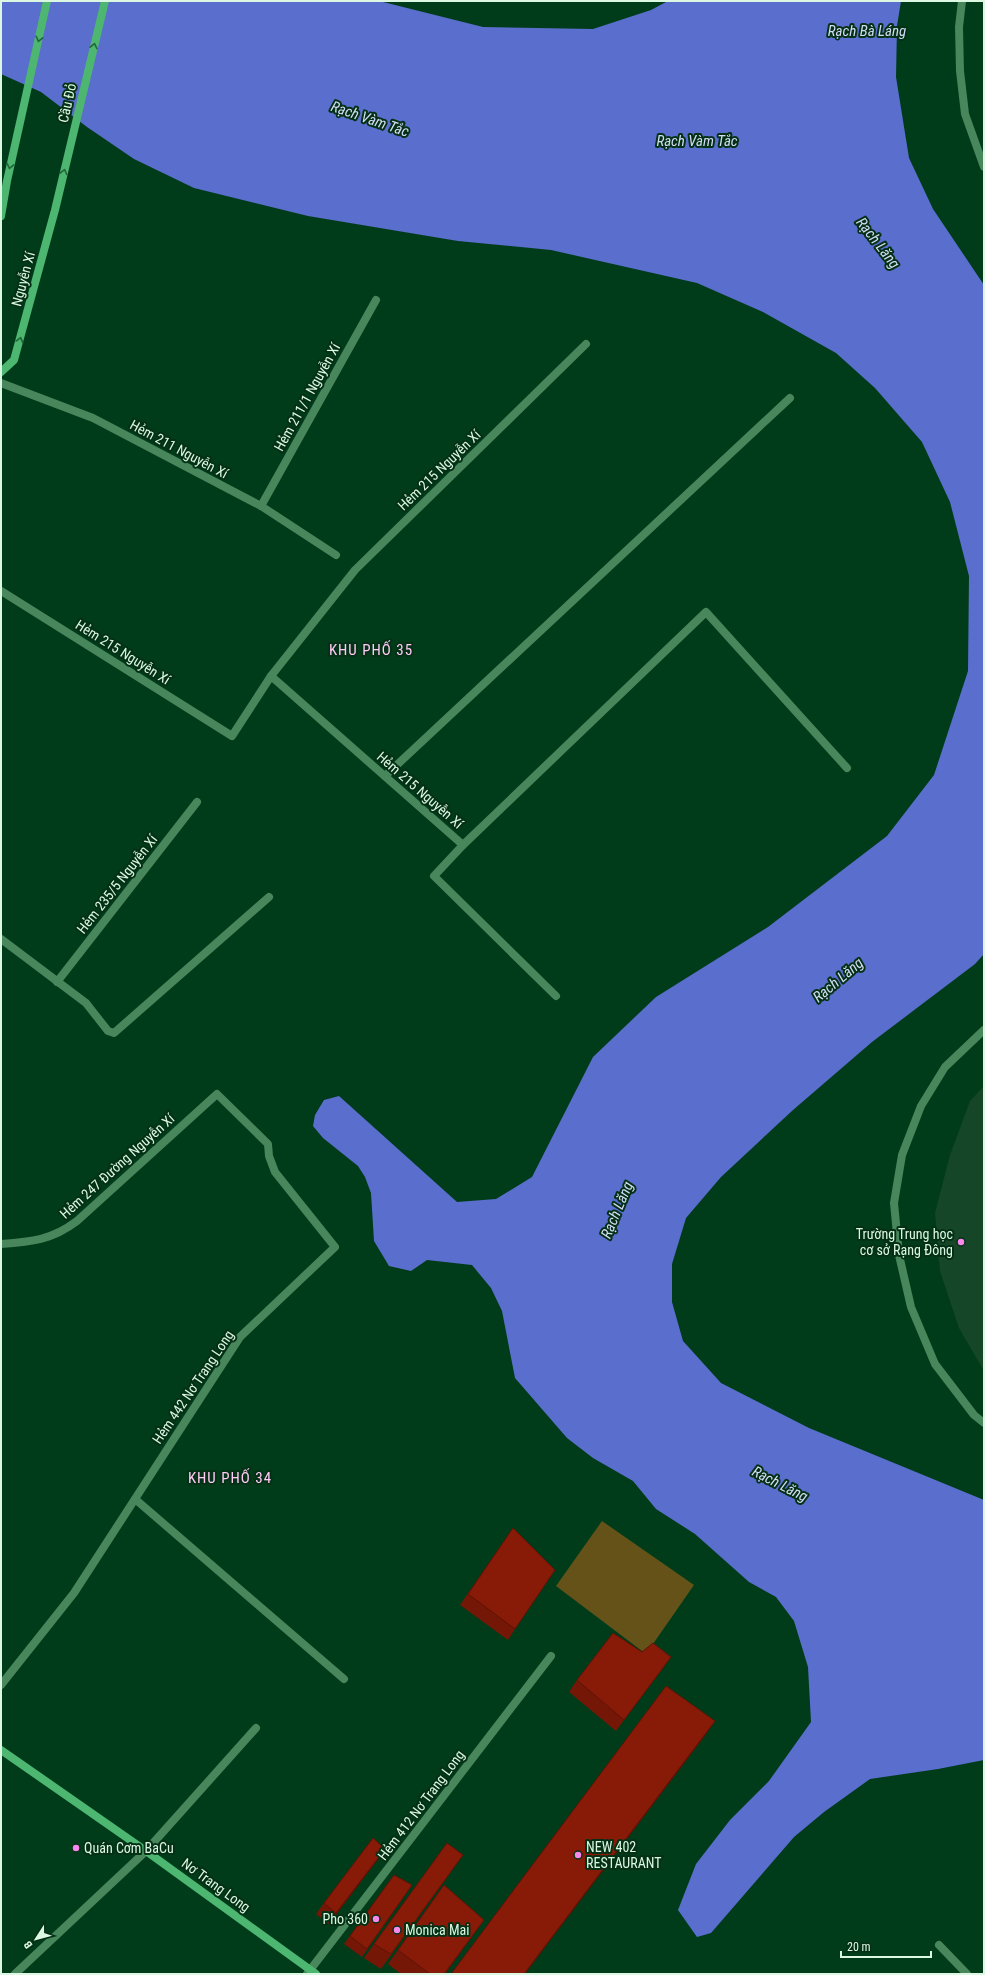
<svg xmlns="http://www.w3.org/2000/svg" width="985" height="1975" viewBox="0 0 985 1975" font-family="'Roboto Condensed',sans-serif">
<style>
.built{fill:#154627}
.green{fill:#645219}
.water{fill:#5a6ecd}
.lines{fill:none;stroke-linecap:round;stroke-linejoin:round}
.lane{stroke:#48865b;stroke-width:8}
.street{stroke:#48865b;stroke-width:8}
.secondary{stroke:#4db670;stroke-width:8}
.wall{fill:#751707}
.shaded-wall{fill:#5f1306}
.building{fill:#881b08;stroke:#5f1306}
.oneway{stroke:#216639}
.poi-dot{fill:#f888ea;stroke:#043015;stroke-width:1.5}
.labels{text-anchor:middle;dominant-baseline:central;stroke-width:4;stroke-linejoin:round;paint-order:stroke}
.street-label{font-size:14px;fill:#dcf8e2;stroke:#043015}
.poi-label{font-size:14px;fill:#dcf8e2;stroke:#043015;text-anchor:start}
.water-label{font-size:15px;font-style:italic;fill:#d4dcf5;stroke:#043015}
.neighbourhood-label{font-size:15px;letter-spacing:1px;fill:#ffccf6;stroke:#043015}
</style>
<rect width="100%" height="100%" fill="#003c1a"/>
<polygon class="built" points="984,1086 984,1371 959,1328 940,1271 935,1213 950,1155 970,1101"/>
<polygon class="green" points="602,1521 694,1585 646,1654 556,1586"/>
<polygon class="water" points="1,1 379,1 483,27 593,29 651,10 668,1 901,1 897,26 896,77 909,158 933,209 984,285 984,954 975,964 872,1042 793,1110 721,1177 686,1218 672,1264 672,1302 683,1341 721,1383 809,1428 984,1500 984,1760 938,1769 870,1779 824,1812 794,1837 711,1933 697,1937 678,1910 696,1864 730,1820 769,1781 811,1722 808,1667 794,1621 776,1597 749,1582 695,1534 656,1509 633,1481 593,1458 567,1438 515,1378 502,1311 491,1288 472,1265 427,1260 411,1271 389,1266 374,1241 371,1193 365,1177 358,1166 323,1138 313,1126 315,1115 324,1100 339,1096 457,1202 496,1199 532,1177 593,1057 656,997 768,927 887,836 934,775 968,671 969,576 950,502 922,442 875,388 836,353 763,312 697,283 551,250 458,241 308,216 194,188 134,159 87,127 41,92 1,74"/>
<g class="lines">
<g class="lane">
<polyline points="385,776 790,398"/>
<polyline points="463,845 706,612 847,768"/>
<path d="M 1,1244 C 31,1242 52,1240 77,1221 L 217,1094 L 268,1144 L 269,1156 L 275,1172 L 335,1247 L 240,1337 L 74,1593 L 1,1685"/>
</g>
<g class="street">
<polyline points="962,1 959,27 960,71 965,114 984,167"/>
<polyline points="1,383 93,418 261,506 336,555"/>
<polyline points="261,506 376,300"/>
<polyline points="1,591 232,736 271,676 463,845 434,876 556,996"/>
<polyline points="271,676 355,570 586,344"/>
<polyline points="1,939 86,1003 108,1031 114,1033 269,897"/>
<polyline points="57,982 197,802"/>
<polyline points="984,1030 945,1067 921,1106 902,1155 894,1203 899,1255 911,1307 935,1364 974,1415 984,1423"/>
<polyline points="135,1499 344,1679"/>
<polyline points="939,1945 967,1974"/>
<polyline points="15,1974 146,1851 256,1728"/>
<polyline points="307,1974 551,1656"/>
</g>
<g class="secondary">
<polyline points="1,216 7,181 47,1"/>
<polyline points="1,372 14,360 55,210 105,1"/>
<polyline points="1,1750 146,1851 316,1974"/>
</g>
</g>
<g class="wall">
<polygon points="513,1528 515,1629 508,1640 460,1605"/>
<polygon points="663,1668 616,1731 569,1692 577,1680"/>
<polygon points="385,1849 329,1924 316,1914 324,1903"/>
<polygon points="453,1869 381,1969 364,1958 374,1944"/>
<polygon points="394,1875 412,1885 362,1957 344,1944"/>
<polygon points="444,1885 484,1920 445,1974 401,1974 388,1964"/>
</g>
<g class="shaded-wall">
<polygon points="671,1657 663,1668 616,1731 624,1720"/>
<polygon points="715,1721 705,1736 525,1974 524,1974"/>
<polygon points="385,1849 377,1861 329,1924 336,1913"/>
<polygon points="484,1920 445,1974 444,1974"/>
</g>
<g class="building">
<polygon points="513,1528 555,1570 515,1629 468,1594"/>
<polygon points="613,1633 642,1652 653,1643 671,1657 624,1720 577,1680"/>
<polygon points="666,1686 715,1721 524,1974 451,1974"/>
<polygon points="373,1838 385,1849 336,1913 324,1903"/>
<polygon points="447,1843 463,1855 391,1954 374,1944"/>
<polygon points="394,1875 412,1885 367,1949 350,1936"/>
<polygon points="444,1885 484,1920 444,1974 430,1974 398,1950"/>
</g>
<defs><path id="oneway-chevron" d="M-2-3.5L2.5 0L-2 3.5" fill="none" stroke-width="1.6" stroke-linecap="round" stroke-linejoin="round"/></defs>
<g class="oneway">
<use href="#oneway-chevron" transform="translate(39 39) rotate(103)"/>
<use href="#oneway-chevron" transform="translate(94 46) rotate(-77)"/>
<use href="#oneway-chevron" transform="translate(10 166) rotate(103)"/>
<use href="#oneway-chevron" transform="translate(64 172) rotate(-77)"/>
<use href="#oneway-chevron" transform="translate(20 340) rotate(-75)"/>
</g>
<g class="poi-dot">
<circle cx="961" cy="1242" r="4"/>
<circle cx="76" cy="1848" r="4"/>
<circle cx="578" cy="1855" r="4"/>
<circle cx="376" cy="1919" r="4"/>
<circle cx="397" cy="1930" r="4"/>
</g>
<g class="labels">
<g class="street-label">
<text transform="translate(67 103) rotate(-77)">Cầu Đỏ</text>
<text transform="translate(23 279) rotate(-75)">Nguyễn Xí</text>
<text transform="translate(307 397) rotate(-61)">Hẻm 211/1 Nguyễn Xí</text>
<text transform="translate(179 449) rotate(28)">Hẻm 211 Nguyễn Xí</text>
<text transform="translate(439 470) rotate(-44)">Hẻm 215 Nguyễn Xí</text>
<text transform="translate(123 652) rotate(32)">Hẻm 215 Nguyễn Xí</text>
<text transform="translate(420 790) rotate(41)">Hẻm 215 Nguyễn Xí</text>
<text transform="translate(117 884) rotate(-52)">Hẻm 235/5 Nguyễn Xí</text>
<text transform="translate(117 1166) rotate(-42)">Hẻm 247 Đường Nguyễn Xí</text>
<text transform="translate(193 1387) rotate(-56)">Hẻm 442 Nơ Trang Long</text>
<text transform="translate(421 1805) rotate(-53)">Hẻm 412 Nơ Trang Long</text>
<text transform="translate(216 1885) rotate(36)">Nơ Trang Long</text>
</g>
<g class="poi-label">
<text x="953" y="1234" text-anchor="end">Trường Trung học<tspan x="953" dy="16">cơ sở Rạng Đông</tspan></text>
<text x="586" y="1847">NEW 402<tspan x="586" dy="16">RESTAURANT</tspan></text>
<text x="84" y="1848">Quán Cơm BaCu</text>
<text x="368" y="1919" text-anchor="end">Pho 360</text>
<text x="405" y="1930">Monica Mai</text>
</g>
<g class="water-label">
<text x="867" y="31">Rạch Bà Láng</text>
<text transform="translate(370 119) rotate(19)">Rạch Vàm Tắc</text>
<text x="697" y="141">Rạch Vàm Tắc</text>
<text transform="translate(878 243) rotate(52)">Rạch Lăng</text>
<text transform="translate(838 980) rotate(-40)">Rạch Lăng</text>
<text transform="translate(617 1210) rotate(-67)">Rạch Lăng</text>
<text transform="translate(780 1484) rotate(27)">Rạch Lăng</text>
</g>
<g class="neighbourhood-label">
<text x="371" y="650">KHU PHỐ 35</text>
<text x="230" y="1478">KHU PHỐ 34</text>
</g>
</g>
<rect width="985" height="1975" fill="none" stroke="#dcf8e2" stroke-width="4"/>
<g transform="translate(36 1939) rotate(234)" stroke="#043015" stroke-width="3" paint-order="stroke">
<path d="M0-3L7 15L0 10L-7 15Z" fill="#dcf8e2"/>
<text y="-6" font-size="11" font-weight="bold" text-anchor="middle" fill="#dcf8e2">B</text>
</g>
<path d="M841 1951v6h90v-6" fill="none" stroke="#dcf8e2" stroke-width="2"/>
<text x="847" y="1951" font-size="12" fill="#dcf8e2" stroke="#043015" stroke-width="3" paint-order="stroke">20 m</text>
</svg>
